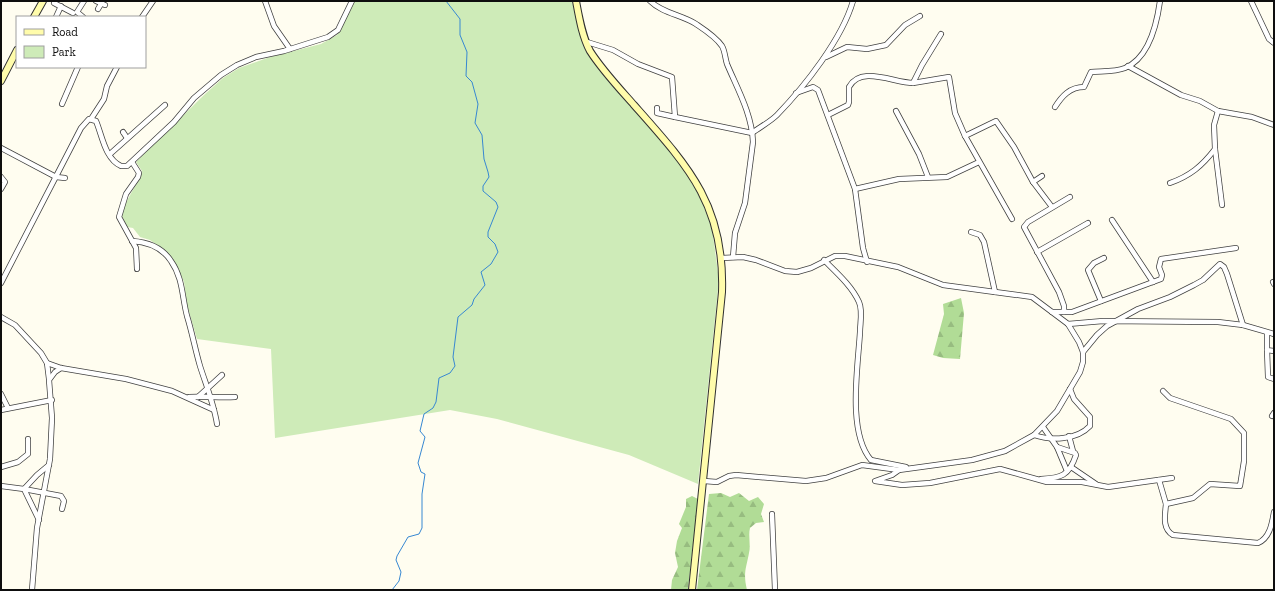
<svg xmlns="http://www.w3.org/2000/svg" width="1275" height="591" viewBox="0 0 1275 591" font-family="'Zilla Slab',serif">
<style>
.green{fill:#ceebb8}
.forest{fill:url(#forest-firs)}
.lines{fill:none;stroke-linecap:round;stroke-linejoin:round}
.stream{stroke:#3788d2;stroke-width:1}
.street-casing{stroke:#414141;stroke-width:6}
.secondary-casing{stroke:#303030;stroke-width:8}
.street{stroke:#fff;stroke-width:4.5}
.secondary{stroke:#fffcab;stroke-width:6}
</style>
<defs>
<pattern id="forest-firs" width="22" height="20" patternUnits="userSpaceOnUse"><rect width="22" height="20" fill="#b1dc96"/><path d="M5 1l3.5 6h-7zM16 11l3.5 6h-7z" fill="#97bc80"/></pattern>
</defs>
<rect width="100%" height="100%" fill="#fffdf0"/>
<polygon class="green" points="355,1 572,1 581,37 588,52 680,162 701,198 712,228 719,280 698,484 629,455 497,419 450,410 275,438 271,349 197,339 187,305 184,282 176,265 167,252 150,240 140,237 133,228 127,227 122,216 123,208 141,175 142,171 136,162 204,95 223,78 239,68 270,57 321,44 337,35"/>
<g class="forest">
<polygon points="961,298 964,313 960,359 943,358 933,355 944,314 943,304"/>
<path d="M 721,493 L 730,497 L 739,493 L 749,501 L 758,497 L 764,504 L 761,514 L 764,522 L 756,523 L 750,528 C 748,536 751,545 749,553 C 746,569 743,573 747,590 L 697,590 L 709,494 Z"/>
<polygon points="692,496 698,499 688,590 671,590 672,580 678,567 675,553 677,541 682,528 679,524 686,507 686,499"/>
</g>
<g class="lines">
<polyline class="stream" points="392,590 399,581 401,572 396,560 397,556 408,537 419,534 422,528 422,494 425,474 421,472 418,463 425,437 420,431 424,414 433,408 436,402 439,378 450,373 455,366 453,357 458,317 472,305 474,299 485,285 481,272 491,264 498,252 495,244 488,237 488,232 498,207 496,202 483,191 483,186 489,177 488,172 484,159 482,135 475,123 478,104 472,82 466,76 467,52 460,35 460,19 446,1"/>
<defs>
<g id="street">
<polyline points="96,1 105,5"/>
<polyline points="265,1 274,26 290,49"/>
<path d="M 650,1 C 662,13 682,15 696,24 C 705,30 716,37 722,46 C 725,51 725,58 727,64 C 737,88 752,114 753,142 L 745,203 L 735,233 L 733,257"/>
<polyline points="1251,1 1269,39 1274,43"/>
<polyline points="54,3 73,13"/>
<polyline points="98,9 101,4"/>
<polyline points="56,17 61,6"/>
<polyline points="83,17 77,12 84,1"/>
<polyline points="142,17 153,1"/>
<polyline points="587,42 613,50 638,64 672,77 675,117 657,113 657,108"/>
<polyline points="826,57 847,47 867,49 886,45 905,25 920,16"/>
<polyline points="1128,66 1181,95 1200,101 1218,111 1252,117 1274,125"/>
<polyline points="913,83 949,77 955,113 965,136"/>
<polyline points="796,93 813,87 818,90 855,189 863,248 867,262"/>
<polyline points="62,104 78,67"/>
<path d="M 1055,107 C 1062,96 1070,87 1084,87 L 1091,72 C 1102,71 1115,72 1125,68 C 1149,58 1157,23 1160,1"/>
<polyline points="896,111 919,154 928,177"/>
<path d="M 828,115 L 848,105 L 849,102 L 849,87 C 861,65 894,83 913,83 L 922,65 L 941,34"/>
<polyline points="675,117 752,133"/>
<polyline points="91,119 104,99 107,86 117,67"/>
<polyline points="123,132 127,138"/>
<path d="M 752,133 C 760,127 770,122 777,115 C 805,86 842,39 853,1"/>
<polyline points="1,148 56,177 65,178"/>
<polyline points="1215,149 1222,205"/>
<polyline points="110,154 165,105"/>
<polyline points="132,162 139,173 138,177 126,194 119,217 136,248 137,269"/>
<polyline points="1042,176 1033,182 1052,207"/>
<polyline points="1,177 5,182 1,189"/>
<path d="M 1170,183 C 1190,176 1202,166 1215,149 L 1214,125 L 1218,111"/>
<polyline points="855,189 899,179 947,177 979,162"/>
<polyline points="1012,219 965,136 996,121 1014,147 1033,182"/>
<polyline points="1112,220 1153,282"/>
<polyline points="971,232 980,235 984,242 995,292"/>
<path d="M 132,241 C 148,242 162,247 171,261 C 183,278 182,297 187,316 C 192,332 195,349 200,366 C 206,385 214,404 217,424"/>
<polyline points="1037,252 1088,223"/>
<path d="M 824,260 C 836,272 852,286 859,302 C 863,311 860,323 860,332 C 858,367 847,432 871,460 L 906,467"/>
<polyline points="1273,282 1274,284"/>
<path d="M 1,283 L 81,128 L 89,119 L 96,121 C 102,135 105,159 121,166 L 127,166 L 174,122 L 194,98 L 221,75 L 237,65 L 256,57 L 284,51 L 328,37 L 338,30 L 352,1"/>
<polyline points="1101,301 1088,270 1094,263 1104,258"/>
<polyline points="1052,312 1072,312 1161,279 1162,275 1159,267 1161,259 1236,248"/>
<polyline points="1064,312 1064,306 1059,292 1024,227 1028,222 1070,197"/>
<polyline points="1,317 15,325 41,353 47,363 49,379"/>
<polyline points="1068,324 1103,321 1218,322 1243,325 1274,334"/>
<polyline points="1267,333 1267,350 1274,351"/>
<polyline points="1267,350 1268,377 1274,379"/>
<polyline points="1083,352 1097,335 1107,326 1138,309 1170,297 1194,285 1203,280 1220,264 1224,267 1227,274 1243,325"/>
<polyline points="47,363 61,368 126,379 172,391 214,410"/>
<path d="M 1163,391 L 1170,398 L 1231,419 L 1244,433 L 1244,461 L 1240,486 L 1210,484 L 1193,498 L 1166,504 C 1165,515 1162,529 1173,535 L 1258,543 C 1270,538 1272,523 1274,512"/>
<polyline points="1,394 8,408"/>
<path d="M 189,397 C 205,396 219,398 235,397"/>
<polyline points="198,397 222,375"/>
<polyline points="1,410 52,400"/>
<polyline points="1272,416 1274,413"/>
<polyline points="1043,427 1057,447 1067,471"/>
<path d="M 1034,435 C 1051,441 1077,440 1090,426 L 1090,417 L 1074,399 L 1070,389"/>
<polyline points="1069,436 1073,451"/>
<polyline points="1,467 18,462 28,454 28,439"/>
<polyline points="1071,467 1096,484"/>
<polyline points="899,470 892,475 875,481 902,485 930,483 1000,469 1047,482 1082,482 1108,487 1172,478"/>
<path d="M 1041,479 C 1061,478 1069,476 1076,455 L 1075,453 L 1057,447"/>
<polyline points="1159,480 1166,504"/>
<polyline points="704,481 717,482 729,476 736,475 806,481 826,478 862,465 899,470 972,460 1005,451 1034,435 1057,411 1080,372 1083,362 1083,352 1079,342 1068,324 1032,297 943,285 898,267 845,256 835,256 811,268 797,272 785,271 756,260 743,257 722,258"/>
<polyline points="1,486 24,489 39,520"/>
<polyline points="24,489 61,496 64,501 62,509"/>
<polyline points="24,489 37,475 49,465"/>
<polyline points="772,514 775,590"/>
<polyline points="32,590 37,528 50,459 52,418 49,380 55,372 61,368"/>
</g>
<g id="secondary">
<path d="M 576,1 C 579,17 582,36 590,51 C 602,70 619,88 634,105 C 688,166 725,205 722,292 L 692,590"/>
<polyline points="34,17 43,1"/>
<polyline points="1,81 17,50"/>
</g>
</defs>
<use href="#street" class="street-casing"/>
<use href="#secondary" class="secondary-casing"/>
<use href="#street" class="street"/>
<use href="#secondary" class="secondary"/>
</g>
<rect width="1275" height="591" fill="none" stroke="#0e0e0e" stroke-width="4"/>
<rect x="16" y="16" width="130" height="52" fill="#ffffff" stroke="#9f9f9f"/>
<rect x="24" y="29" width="20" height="6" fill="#fffcab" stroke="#9f9f9f"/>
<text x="52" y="36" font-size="12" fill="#0e0e0e">Road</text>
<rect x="24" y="46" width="20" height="12" fill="#ceebb8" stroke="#9f9f9f"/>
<text x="52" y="56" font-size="12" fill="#0e0e0e">Park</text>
</svg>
